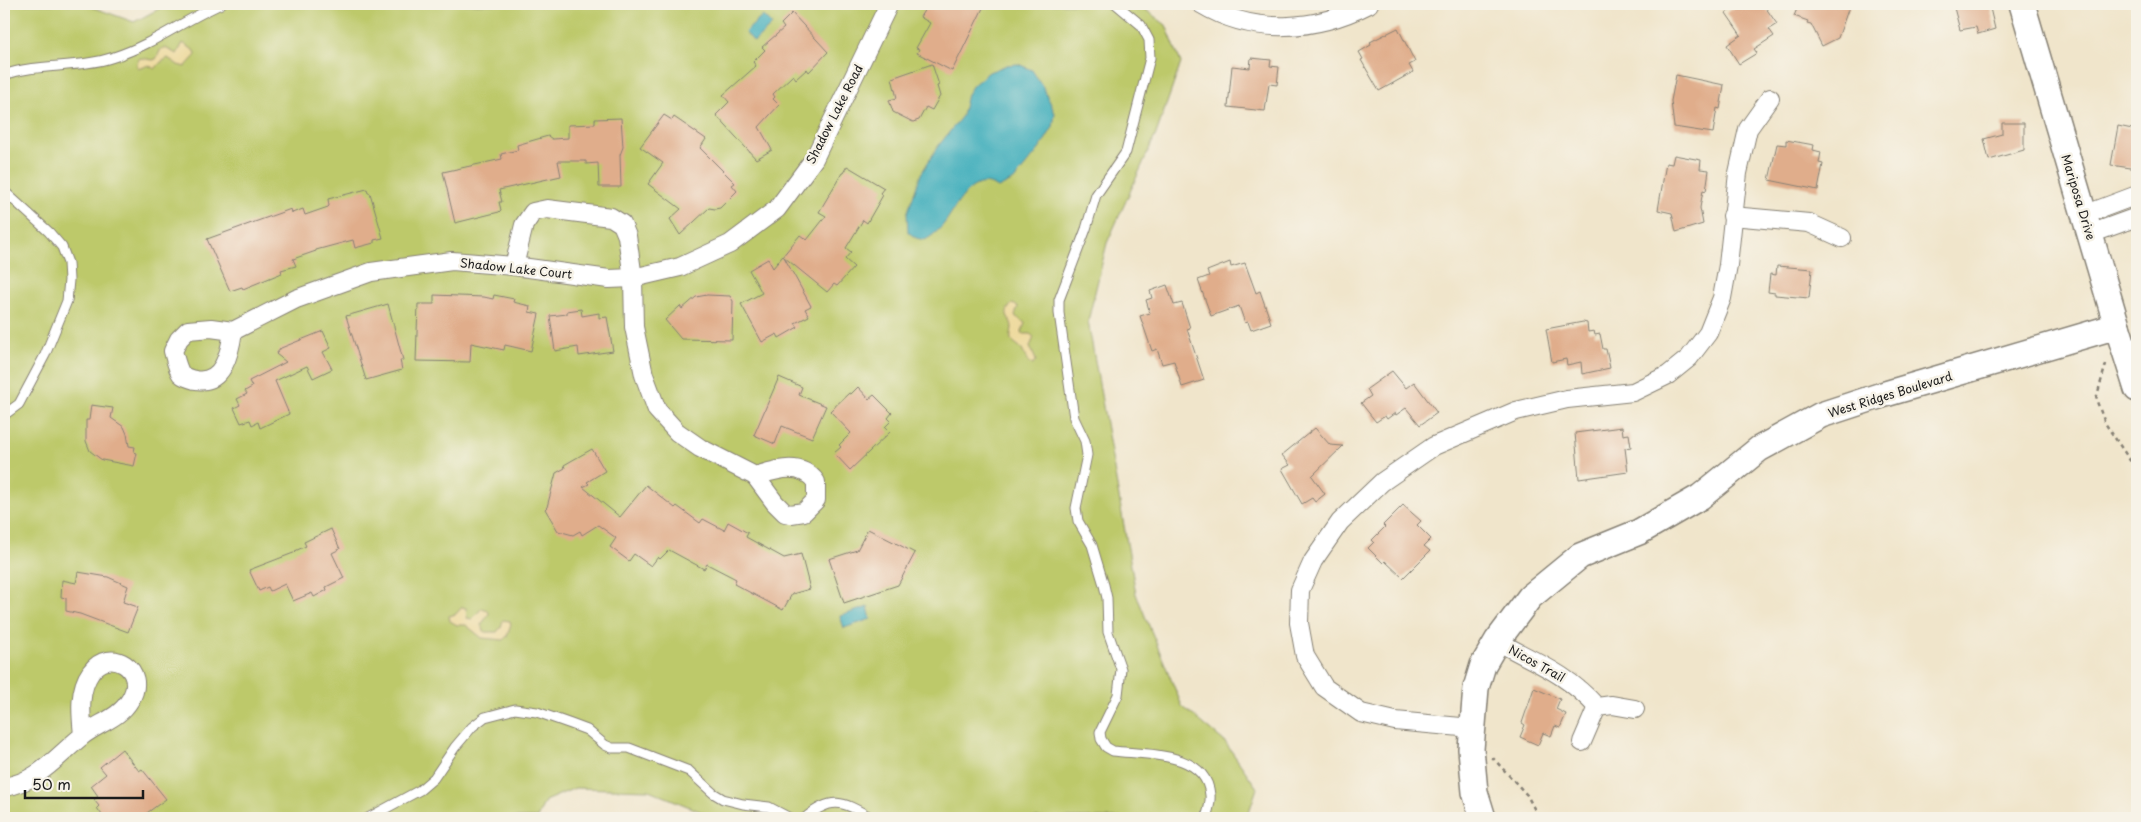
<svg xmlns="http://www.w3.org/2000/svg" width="2141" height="822" viewBox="0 0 2141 822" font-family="'Playpen Sans',sans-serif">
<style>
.green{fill:#bdc96b;stroke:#6c7244}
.sand{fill:#eeda9e;stroke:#857b5d}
.water{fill:#3faebc;stroke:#2e656c}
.building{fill:#e0ad8b}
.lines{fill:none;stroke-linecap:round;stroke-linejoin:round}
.lane-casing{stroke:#868074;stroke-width:11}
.street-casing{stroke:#868074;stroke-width:20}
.secondary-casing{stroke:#868074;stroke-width:28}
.path{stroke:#868074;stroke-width:2.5;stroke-dasharray:4 4;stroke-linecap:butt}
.lane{stroke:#fff;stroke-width:9}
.street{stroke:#fff;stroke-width:18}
.secondary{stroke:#fff;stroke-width:25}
.labels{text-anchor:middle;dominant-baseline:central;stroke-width:5;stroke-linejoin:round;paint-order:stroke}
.street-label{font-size:12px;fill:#1c1c1c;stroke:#f7f3e8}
</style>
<rect width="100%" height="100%" fill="#f7f3e8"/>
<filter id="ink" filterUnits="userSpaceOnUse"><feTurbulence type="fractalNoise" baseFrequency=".02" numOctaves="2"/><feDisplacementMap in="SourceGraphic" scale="10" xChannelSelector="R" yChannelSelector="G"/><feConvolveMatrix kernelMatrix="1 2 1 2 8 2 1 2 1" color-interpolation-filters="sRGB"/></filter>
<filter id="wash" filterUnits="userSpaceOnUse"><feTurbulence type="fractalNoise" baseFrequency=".0096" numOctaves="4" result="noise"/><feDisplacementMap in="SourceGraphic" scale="20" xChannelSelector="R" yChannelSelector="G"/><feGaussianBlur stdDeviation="1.12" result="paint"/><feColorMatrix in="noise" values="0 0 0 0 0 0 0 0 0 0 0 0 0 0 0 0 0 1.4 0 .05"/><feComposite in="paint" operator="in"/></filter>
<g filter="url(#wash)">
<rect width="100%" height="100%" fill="#f0e5cb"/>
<polygon class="green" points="4,4 90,4 92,7 134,22 168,4 1138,4 1166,25 1181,63 1156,134 1107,243 1088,321 1136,594 1182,706 1225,742 1257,788 1247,818 716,818 649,790 575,788 545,801 537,818 4,818"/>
<g class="sand">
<polygon points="183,43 195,51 196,55 185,67 178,65 168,58 161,62 155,69 148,65 142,68 137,67 137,62 140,58 153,60 156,59 161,49 165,48 177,54"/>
<path d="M 1012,304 L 1018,306 L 1015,316 L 1025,323 L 1021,334 L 1030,334 L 1034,337 L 1030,347 L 1036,360 L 1033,365 L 1028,362 L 1021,348 L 1011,340 C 1010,335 1012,331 1012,327 C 1011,317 1001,315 1012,304 Z"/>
<polygon points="462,607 466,608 467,618 472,619 482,608 488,610 489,614 481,625 485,632 497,632 501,627 503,620 510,621 511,625 507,636 503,640 482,638 466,625 457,625 450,621 449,616 456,614"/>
</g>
<g class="water">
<polygon points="763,16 772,25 754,42 745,32"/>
<path d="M 1018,64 L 1032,70 L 1043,87 L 1055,113 L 1053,127 L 1041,147 L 1014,180 L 998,188 C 971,170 956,209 943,225 C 937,232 932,236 925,240 L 916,238 L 908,232 L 907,214 L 921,174 L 936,149 L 962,116 L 967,94 L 973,85 L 989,72 L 1007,65 Z"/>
<polygon points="868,607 871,619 844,628 840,616"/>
</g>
<g id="blocks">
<g class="building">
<polygon points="928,4 985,4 952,71 917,53 919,49 916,48 930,23 920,17"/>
<polygon points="1740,4 1763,4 1777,24 1769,29 1774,36 1754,49 1757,53 1739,64 1727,45 1741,35 1726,13"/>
<polygon points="1799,4 1850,4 1838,38 1822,46 1811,24 1807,23 1808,21 1794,16"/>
<polygon points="1953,4 1989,4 1995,29 1978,34 1976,27 1960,30"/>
<polygon points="792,13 828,52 809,72 807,69 796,79 793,75 773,94 775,97 773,99 779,105 759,127 772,150 756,159 716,115 729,102 723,95 756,66 753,62 765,50 762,47 784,28 781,24"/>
<polygon points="1398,28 1415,62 1409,65 1413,72 1379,91 1361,60 1363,59 1359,52 1371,45 1370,42"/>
<polygon points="1251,58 1271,60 1270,66 1279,67 1277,85 1269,84 1265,111 1228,107 1232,66 1250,68"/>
<polygon points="932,64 939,85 937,86 940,96 932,110 926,107 919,120 913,122 893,112 889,100 897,98 892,78"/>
<polygon points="1676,75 1724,85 1720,109 1717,108 1713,133 1674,127 1671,101"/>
<polygon points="664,115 672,120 674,117 706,139 700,148 735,183 732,185 737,191 720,208 715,209 709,208 680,235 670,219 681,209 648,184 663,163 640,147"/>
<polygon points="621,118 623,147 620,155 621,187 599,187 598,163 586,164 586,161 558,161 561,176 499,190 502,202 499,202 501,210 499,212 455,223 443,172 502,159 501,154 518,150 517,145 541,138 548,136 552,139 568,138 568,125 595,124 595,119"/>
<polygon points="2002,123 2024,123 2024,150 1989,160 1984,139 2002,134"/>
<polygon points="2118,126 2137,130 2137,169 2111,165"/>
<polygon points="1786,140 1814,145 1813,150 1821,152 1819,163 1823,164 1818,190 1769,180 1777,144 1786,145"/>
<polygon points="1674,155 1701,160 1700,169 1709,170 1706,191 1703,190 1700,208 1703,224 1676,232 1672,213 1658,210 1666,163 1672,164"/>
<polygon points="847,166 884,188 880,193 883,195 867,223 863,220 846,248 851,252 845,259 854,267 837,286 834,284 827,292 784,257 811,306 805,309 809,316 795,323 798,327 779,338 777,334 762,342 741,304 762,293 749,270 768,259 773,268 800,235 807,240 826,216 819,212 842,173 843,173"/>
<polygon points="367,189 368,193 370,193 383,238 374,240 374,243 355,248 353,240 316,250 316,251 293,259 296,266 281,270 282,273 243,289 242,287 230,291 207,239 291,209 292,213 303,209 305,215 328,207 329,206 328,199"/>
<polygon points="1230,262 1231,267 1245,263 1256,293 1260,291 1271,323 1251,330 1248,322 1245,323 1239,306 1211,316 1198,280 1209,276 1207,271"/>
<polygon points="1777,266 1812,269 1809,298 1775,295 1775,293 1768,292 1770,274 1776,275"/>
<polygon points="1167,285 1174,305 1182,303 1190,328 1187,329 1204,380 1182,387 1174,361 1162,364 1157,349 1152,351 1140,316 1150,313 1146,300 1152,298 1150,291"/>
<polygon points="434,295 484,297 493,299 494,295 514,299 513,302 530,306 529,312 539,314 531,351 505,345 504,350 471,343 470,362 416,361 418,304 434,304"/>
<polygon points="707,295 730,296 733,301 732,340 681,339 665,320 680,306 682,309 696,297"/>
<polygon points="388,304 403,360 400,360 402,370 366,380 346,316"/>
<polygon points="581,309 582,316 599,313 599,318 607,317 613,351 579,356 578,347 555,351 550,316 567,314 567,311"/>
<polygon points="1583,322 1587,323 1588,332 1594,331 1595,335 1600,334 1603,349 1606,349 1610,368 1582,374 1581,362 1567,365 1566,359 1552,362 1546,329"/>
<polygon points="323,331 331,348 323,352 332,369 313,378 307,366 275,381 289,414 260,428 258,422 252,425 250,420 241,423 234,408 240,405 237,399 247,394 245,391 252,387 249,381 286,362 276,354 281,348"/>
<polygon points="1392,371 1406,388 1414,382 1437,413 1420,425 1406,408 1396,415 1395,413 1387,419 1385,416 1376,422 1361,403 1371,396 1367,389"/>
<polygon points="779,377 802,387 799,395 826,406 812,438 782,426 775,444 754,435"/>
<polygon points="858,387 869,399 874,395 892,413 888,418 891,421 885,427 890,432 850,470 834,453 841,447 839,445 851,433 830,411 849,393 851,394"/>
<polygon points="91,405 113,408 111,418 124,427 127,434 129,446 135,447 134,452 137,453 134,466 102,460 90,451 86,441 86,420 89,420"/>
<polygon points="1622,427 1623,435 1629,434 1631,447 1625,448 1628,472 1579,479 1575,433"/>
<polygon points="1315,428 1330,445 1343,446 1312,476 1325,494 1315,502 1312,498 1302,504 1282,469 1290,465 1282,455"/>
<polygon points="592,449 605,471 587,482 589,484 583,487 620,517 646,485 675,508 677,506 700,523 703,519 724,530 728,522 748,533 746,537 784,558 801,554 810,589 792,594 783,610 734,584 736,579 707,564 704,569 669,550 660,559 658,557 651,566 634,554 629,561 610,547 616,538 598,525 582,535 580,531 573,535 558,531 545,509 547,507 556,473 565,468 564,465"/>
<polygon points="1403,505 1421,521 1417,525 1431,539 1424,546 1430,551 1403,578 1385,561 1383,563 1368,548 1374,542 1372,540 1385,527 1383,525"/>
<polygon points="331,529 340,549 332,553 344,578 326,587 327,590 314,597 312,593 293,601 285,584 270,591 268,587 259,591 249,570 296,552 295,551 306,546 304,542"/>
<polygon points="868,529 915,553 898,585 844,603 829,559 857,550"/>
<polygon points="78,572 108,577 128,586 123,602 138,607 128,632 80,614 66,611 66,598 61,597 62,580 76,583"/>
<polygon points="1534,688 1560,699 1556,709 1566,714 1560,728 1555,726 1551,736 1543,733 1538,745 1520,737 1525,725 1522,723"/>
<polygon points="122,749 139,771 142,769 166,799 140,818 104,818 97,808 99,806 94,800 98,796 91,786 106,774 100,767"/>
</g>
</g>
</g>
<g filter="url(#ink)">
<use href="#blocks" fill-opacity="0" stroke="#868074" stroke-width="1"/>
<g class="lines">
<defs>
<g id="lane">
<path d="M 1116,4 L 1141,25 L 1149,40 L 1150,58 L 1126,152 L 1096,195 L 1086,229 L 1059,300 L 1059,313 L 1074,418 L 1085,441 L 1087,455 L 1076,508 L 1078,521 L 1092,545 L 1104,585 L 1107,598 L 1108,632 L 1121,669 L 1118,695 L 1100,732 L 1101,739 L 1106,747 L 1113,751 C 1146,755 1206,751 1210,795 C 1211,803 1208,811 1206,818"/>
<path d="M 4,75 C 37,63 78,69 114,57 C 152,45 184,20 221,4"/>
<polyline points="4,191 49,232 62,247 68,263 69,280 67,301 45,355 19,404 4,415"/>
<polyline points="368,818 420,790 434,778 455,747 472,727 485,717 515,709 537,712 571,724 587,730 605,745 612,748 629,748 689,771 713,793 723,799 743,804 769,807 790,818"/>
<path d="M 805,818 C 833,795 843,802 872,818"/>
</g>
<g id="street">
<path d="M 1201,4 C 1254,36 1316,31 1369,4"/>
<polyline points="2084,215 2137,195"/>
<polyline points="1732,216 1809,223 1842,238"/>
<polyline points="2090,234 2137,217"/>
<path d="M 514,266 L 524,225 L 533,212 L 547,209 L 611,217 L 622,224 L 627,236 L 633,278 L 634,327 L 644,375 L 657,410 L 677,432 L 700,448 L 755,476 L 775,503 L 785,513 L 791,514 L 804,512 L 816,500 L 816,482 C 801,461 776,470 755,476"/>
<path d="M 233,331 C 230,353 223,385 195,380 C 191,379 184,377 181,374 C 177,368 175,358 173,351 L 179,339 L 188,330 L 211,328 L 233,331 L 296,299 L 371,272 L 452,261 L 514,266 L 609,279 L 633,278 L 680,267 L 730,244 L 777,209 L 814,159 L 889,4"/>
<path d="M 1497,641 C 1536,663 1565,672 1597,707 L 1612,705 L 1635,709"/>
<polyline points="1472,728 1395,721 1361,713 1324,687 1305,656 1299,623 1300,590 1313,561 1340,522 1382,482 1434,446 1516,411 1567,399 1633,392 1668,375 1689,358 1708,333 1722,298 1728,265 1738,173 1748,129 1770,98"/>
<polyline points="1582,742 1597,707"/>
<path d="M 4,787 C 38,782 56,757 82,736 C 98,723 119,719 130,700 C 149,670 110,645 91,672 C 78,690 81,715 83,735"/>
</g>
<g id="secondary">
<polyline points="2022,4 2117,326 2137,389"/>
<polyline points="1483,818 1475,792 1471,749 1476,688 1483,665 1497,641 1530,597 1580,556 1639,532 1700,497 1759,449 1821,415 1882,395 2117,326"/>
</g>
</defs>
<use href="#lane" class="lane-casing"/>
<use href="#street" class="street-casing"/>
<use href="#secondary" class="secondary-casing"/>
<g class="path">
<polyline points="2106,364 2096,399 2105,423 2137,471"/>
<polyline points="1492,757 1527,795 1539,818"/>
</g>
<use href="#lane" class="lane"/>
<use href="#street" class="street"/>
<use href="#secondary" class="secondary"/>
</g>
</g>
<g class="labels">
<g class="street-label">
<text transform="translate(834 114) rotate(-63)">Shadow Lake Road</text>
<text transform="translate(2079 197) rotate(73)">Mariposa Drive</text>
<text transform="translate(516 268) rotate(6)">Shadow Lake Court</text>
<text transform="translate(1890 394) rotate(-17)">West Ridges Boulevard</text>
<text transform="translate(1537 663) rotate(29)">Nicos Trail</text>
</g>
</g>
<rect width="2141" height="822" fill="none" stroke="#f7f3e8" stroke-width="20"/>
<path d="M25 790v8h118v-8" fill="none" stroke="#1c1c1c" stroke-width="2.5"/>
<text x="32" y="790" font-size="15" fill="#1c1c1c" stroke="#f7f3e8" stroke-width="4" paint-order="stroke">50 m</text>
</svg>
